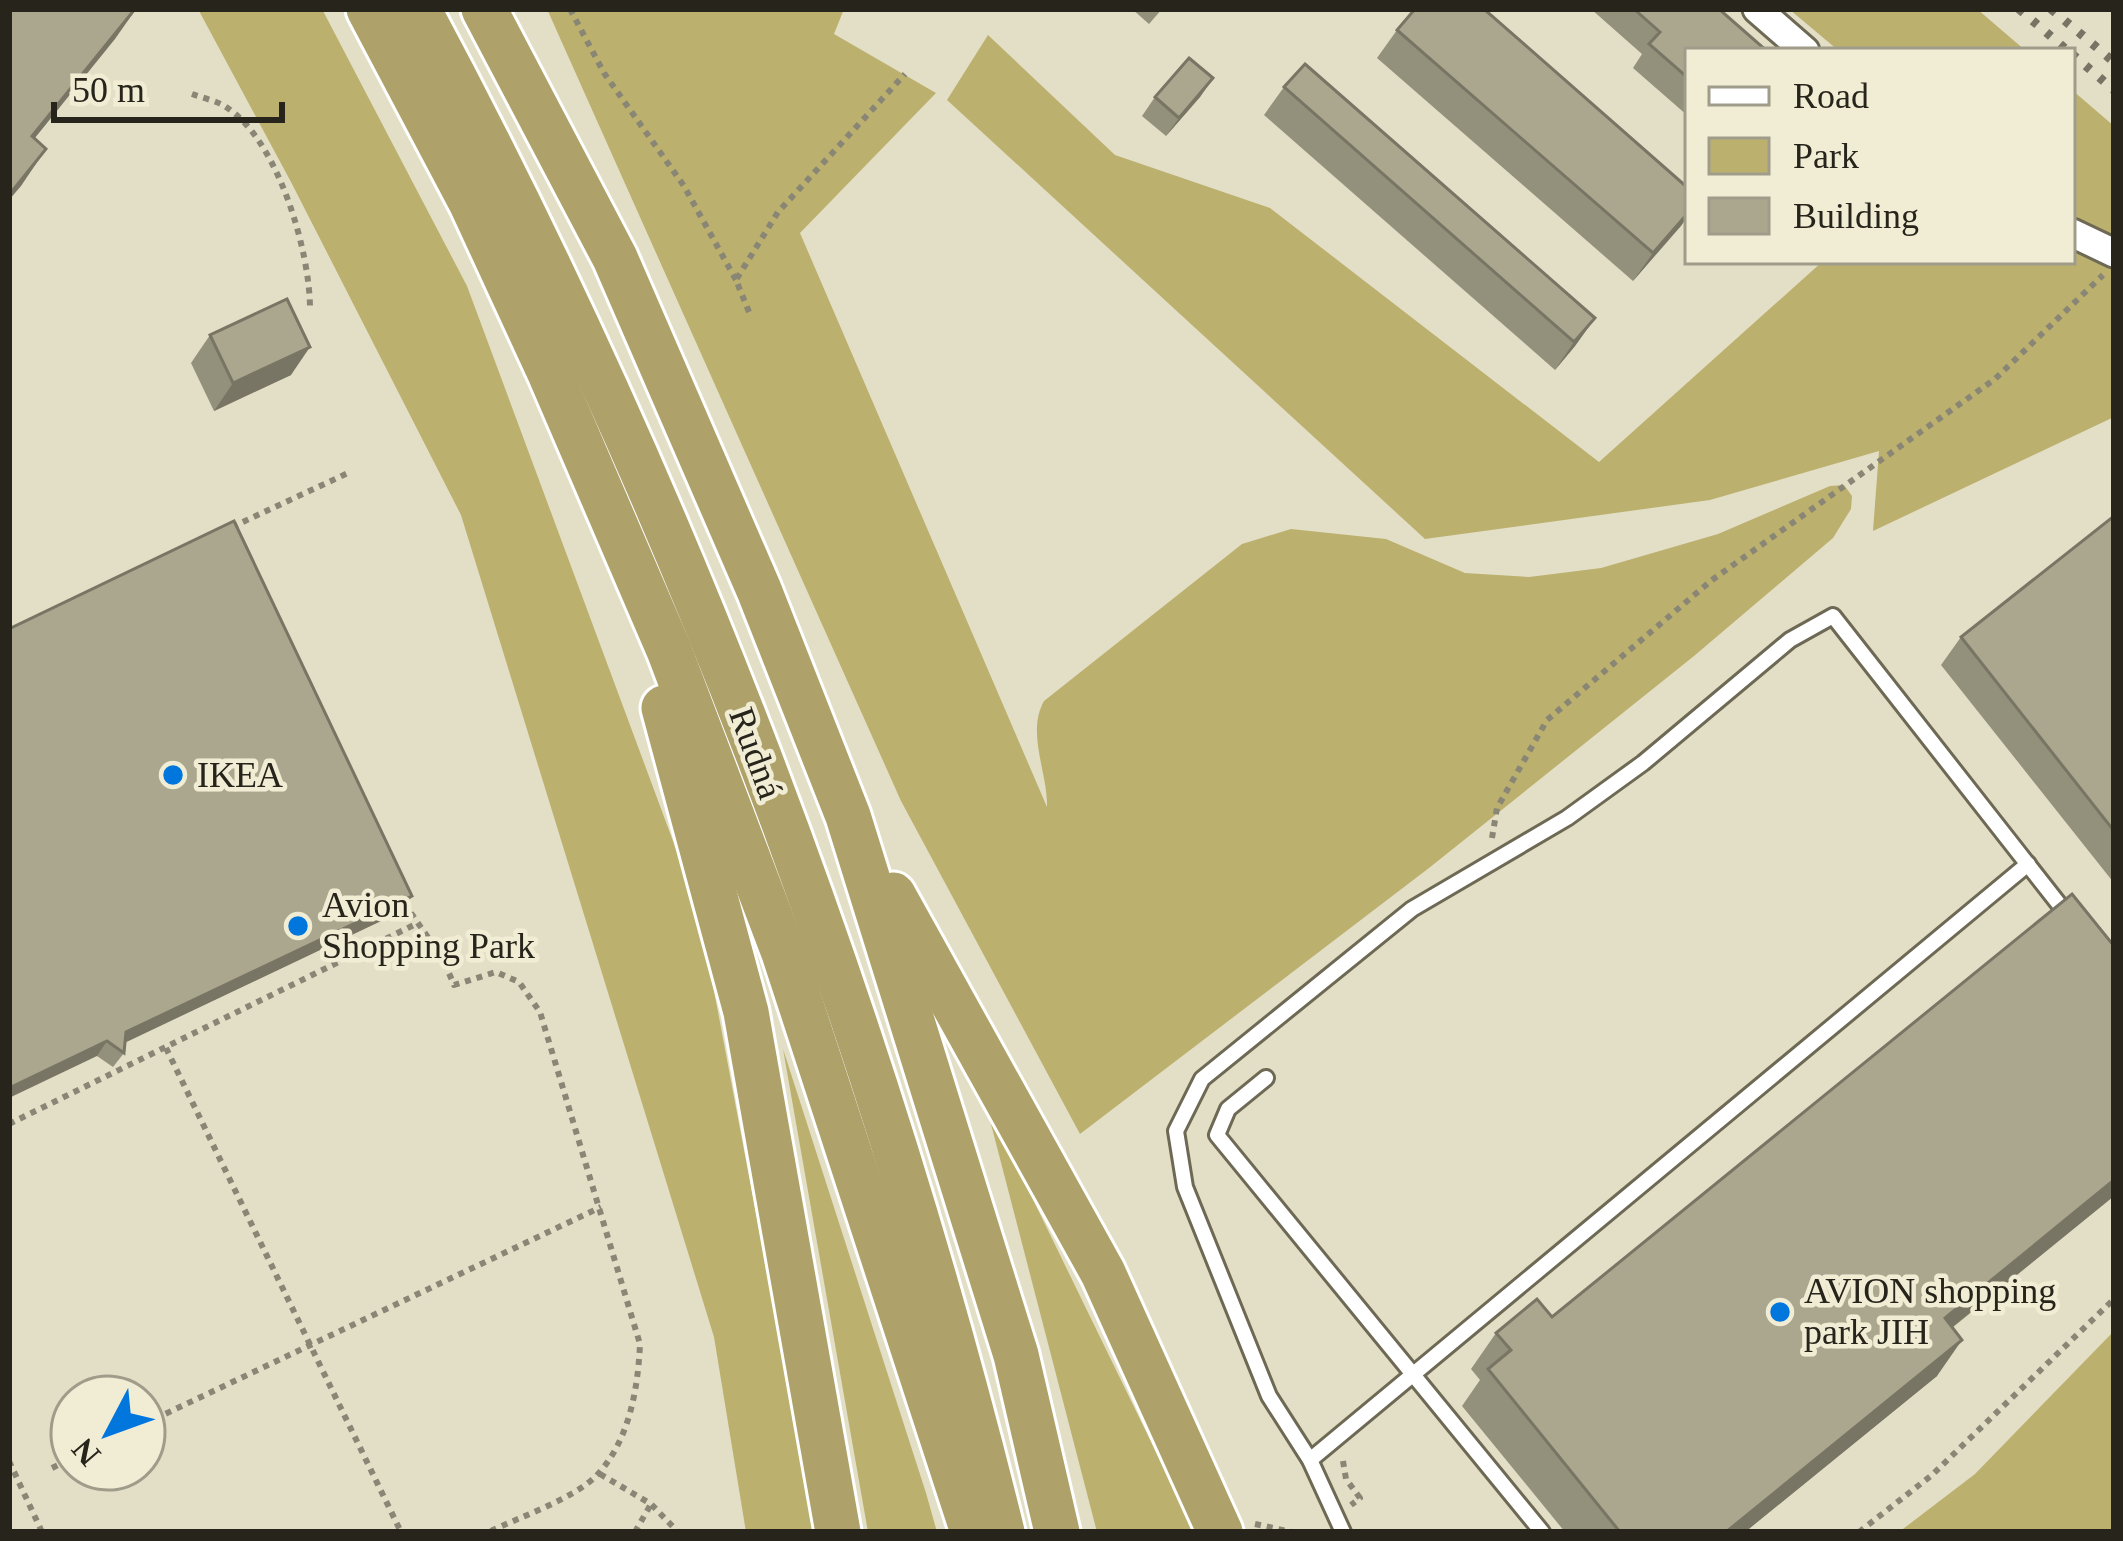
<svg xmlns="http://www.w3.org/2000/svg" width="2123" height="1541" viewBox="0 0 2123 1541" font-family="'Times New Roman',serif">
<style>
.green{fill:#bcb06e}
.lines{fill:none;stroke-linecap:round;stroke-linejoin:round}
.service-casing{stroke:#6d6954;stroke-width:20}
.minor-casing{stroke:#6d6954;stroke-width:33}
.trunk-casing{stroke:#fff;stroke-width:51}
.path{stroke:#898675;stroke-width:6;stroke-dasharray:6 6;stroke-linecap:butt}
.service{stroke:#fff;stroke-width:14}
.minor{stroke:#fff;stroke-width:27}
.trunk{stroke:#aea26a;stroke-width:45}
.rail{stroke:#777465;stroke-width:9;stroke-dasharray:6 12;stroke-linecap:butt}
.wall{fill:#93907b}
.shaded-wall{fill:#787564}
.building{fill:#aba78f;stroke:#787564;stroke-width:3}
.poi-dot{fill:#0176dd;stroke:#f1ecd4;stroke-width:4.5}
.labels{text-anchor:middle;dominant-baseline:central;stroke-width:9;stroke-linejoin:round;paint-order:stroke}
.street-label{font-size:36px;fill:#26241b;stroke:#f1ecd4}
.poi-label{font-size:36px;fill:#26241b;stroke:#f1ecd4;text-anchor:start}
</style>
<rect width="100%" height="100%" fill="#e3dfc7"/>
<g class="green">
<polygon points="198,9 322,9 467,286 699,911 816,1532 746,1532 714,1337 461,515 291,182"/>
<path d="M 547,9 L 844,9 L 834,34 L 936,93 L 800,233 L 1047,807 C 1048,773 1026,733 1044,701 L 1242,544 L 1291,529 L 1386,539 L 1465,573 L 1529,577 L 1601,568 L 1718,534 L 1830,486 L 1844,485 L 1852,496 L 1851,509 L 1833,538 L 1694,656 L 1429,868 L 1080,1134 L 901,801 Z"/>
<polygon points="1789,9 1977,9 2026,51 1839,51"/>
<polygon points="988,35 1115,155 1270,208 1599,462 1823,261 2072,261 2072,90 2114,126 2114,417 1873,531 1879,451 1710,500 1425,539 947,100"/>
<polygon points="783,1049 926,1493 937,1532 868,1532"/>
<polygon points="985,1101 1195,1532 1097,1532"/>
<polygon points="2114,1331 2114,1532 1899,1532 1975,1474"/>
</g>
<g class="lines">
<defs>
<g id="service">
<polyline points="1266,1078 1228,1109 1217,1135 1542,1532"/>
<polyline points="1310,1460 2028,864"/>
<polyline points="1343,1532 1310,1460 1269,1396 1185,1187 1176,1131 1202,1079 1412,909 1567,818 1643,763 1790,640 1833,616 2069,917"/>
</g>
<g id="minor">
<polyline points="1757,9 1805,51"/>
<polyline points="2072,233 2114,253"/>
</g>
<g id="trunk">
<polyline points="369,9 472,204 550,373 669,650 784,953 973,1532"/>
<path d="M 418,9 C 673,484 873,1008 1002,1532"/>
<polyline points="484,9 615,258 759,590 848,816 1016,1355 1057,1532"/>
<polyline points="664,708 746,1012 838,1532"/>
<polyline points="893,895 1103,1273 1220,1532"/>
</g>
</defs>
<use href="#service" class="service-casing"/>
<use href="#minor" class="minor-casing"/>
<use href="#trunk" class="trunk-casing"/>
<g class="path">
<polyline points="570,9 604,73 684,186 736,280"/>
<path d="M 192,94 C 203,98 217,101 226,107 C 278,140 310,251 310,309"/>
<polyline points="749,312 736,280 778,212 905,74"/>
<polyline points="232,527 348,473"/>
<polyline points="1492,838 1497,808 1547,720 1712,580 1995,379 2103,275"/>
<path d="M 404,903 L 443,959 L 454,985 L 496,972 L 519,982 L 540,1012 L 640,1344 C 638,1389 629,1441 597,1475 C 574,1499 519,1517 489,1532"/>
<polyline points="166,1048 401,1532"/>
<polyline points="9,1124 418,923"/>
<polyline points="144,1424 601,1207"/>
<polyline points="9,1461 42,1532"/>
<polyline points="1343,1461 1346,1479 1360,1498 1351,1505"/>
<polyline points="52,1468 72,1458"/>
<polyline points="600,1474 651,1504 678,1532"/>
<polyline points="1255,1524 1292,1532"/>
<polyline points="635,1532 651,1504"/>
<polyline points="1859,1532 1932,1475 2114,1299"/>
</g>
<use href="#service" class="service"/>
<use href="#minor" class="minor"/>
<use href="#trunk" class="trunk"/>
<g class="rail">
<polyline points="2019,9 2068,51"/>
<polyline points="2051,9 2114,62"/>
<polyline points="2072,54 2114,90"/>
</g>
</g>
<g class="wall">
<polygon points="1132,9 1162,9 1149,24"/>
<polygon points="1591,9 1719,9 1688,51 1688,116 1633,68 1642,54"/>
<polygon points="1397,30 1688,188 1688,216 1633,281 1377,58"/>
<polygon points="1213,78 1200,97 1166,136 1142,116 1155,97"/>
<polygon points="1284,87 1595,318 1575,346 1555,370 1264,115"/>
<polygon points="210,335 291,375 214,411 191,363"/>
<polygon points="2114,516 2114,883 1941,665 1961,637"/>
<polygon points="9,629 412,896 402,911 125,1042 124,1053 113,1067 97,1056"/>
<polygon points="2114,946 2114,1196 1952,1328 1937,1376 1745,1532 1565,1532 1462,1406 1480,1380 1471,1369 1496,1333 1552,1317"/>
</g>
<g class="shaded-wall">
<polygon points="136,9 115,39 9,170 32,136"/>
<polygon points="1213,78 1200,97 1166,136 1179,118"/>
<polygon points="46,149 21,186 9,200 9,195"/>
<polygon points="1688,213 1688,216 1681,226 1633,281 1653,253"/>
<polygon points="1595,318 1575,346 1555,370 1574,342"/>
<polygon points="310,347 291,375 214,411 233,383"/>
<polygon points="412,896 402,911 116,1047 126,1032"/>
<polygon points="107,1041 97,1056 9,1098 9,1088"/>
<polygon points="2114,1180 2114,1196 1919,1354 1945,1318"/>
<polygon points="1962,1340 1937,1376 1745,1532 1726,1532"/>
</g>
<g class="building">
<polygon points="9,9 135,9 32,136 46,149 9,195"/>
<polygon points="1415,9 1484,9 1688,188 1688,213 1653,253 1397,30"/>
<polygon points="1634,9 1719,9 1767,51 1688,51 1688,78 1649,44 1660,32"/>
<polygon points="1189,58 1213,78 1179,118 1155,97"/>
<polygon points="1305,64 1595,318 1574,342 1284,87"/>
<polygon points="287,299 310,347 233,383 210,335"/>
<polygon points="2114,516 2114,831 1961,637"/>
<polygon points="234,521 412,896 126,1032 124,1053 107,1041 9,1088 9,629"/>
<polygon points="2072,894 2114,946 2114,1180 1945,1318 1962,1340 1726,1532 1620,1532 1488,1369 1511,1350 1496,1333 1537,1299 1552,1317"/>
</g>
<g class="poi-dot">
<circle cx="173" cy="775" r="12"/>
<circle cx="298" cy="926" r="12"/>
<circle cx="1780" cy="1312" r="12"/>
</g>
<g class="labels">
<g class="street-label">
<text transform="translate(756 753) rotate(70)">Rudná</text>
</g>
<g class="poi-label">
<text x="197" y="775">IKEA</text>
<text x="322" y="905">Avion<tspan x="322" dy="41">Shopping Park</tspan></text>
<text x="1804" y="1291">AVION shopping<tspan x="1804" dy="41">park JIH</tspan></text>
</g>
</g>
<rect width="2123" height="1541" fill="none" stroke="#26241b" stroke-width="24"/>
<rect x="1685" y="48" width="390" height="216" fill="#f1ecd4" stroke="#a09c8a" stroke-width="3"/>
<rect x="1709" y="87" width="60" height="18" fill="#ffffff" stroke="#a09c8a" stroke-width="3"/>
<text x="1793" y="108" font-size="36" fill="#26241b">Road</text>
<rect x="1709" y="138" width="60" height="36" fill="#bcb06e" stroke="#a09c8a" stroke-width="3"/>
<text x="1793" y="168" font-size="36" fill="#26241b">Park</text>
<rect x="1709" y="198" width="60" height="36" fill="#aba78f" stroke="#a09c8a" stroke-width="3"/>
<text x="1793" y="228" font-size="36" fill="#26241b">Building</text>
<g transform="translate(108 1433) rotate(229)"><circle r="57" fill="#f1ecd4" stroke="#a09c8a" stroke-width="3"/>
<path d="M0-9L21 45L0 30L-21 45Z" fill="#0176dd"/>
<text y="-18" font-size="33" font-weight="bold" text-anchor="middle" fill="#26241b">N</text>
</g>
<path d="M54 102v18h228v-18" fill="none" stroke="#26241b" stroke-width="6"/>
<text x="72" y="102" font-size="36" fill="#26241b" stroke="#f1ecd4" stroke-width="9" paint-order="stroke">50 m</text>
</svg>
